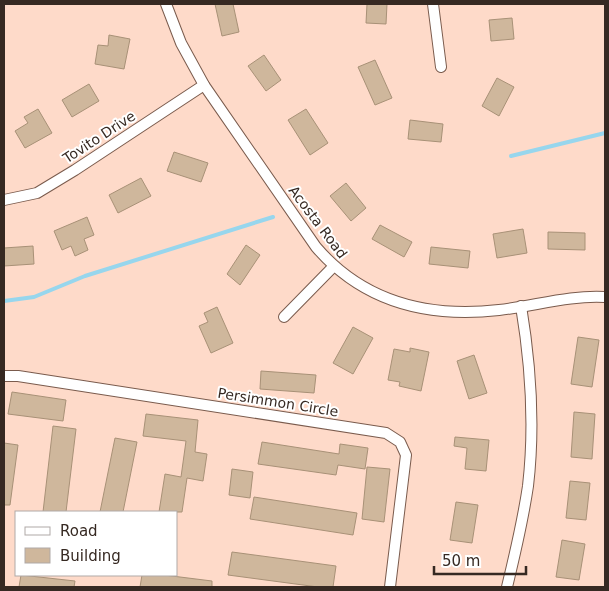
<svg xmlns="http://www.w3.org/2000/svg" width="609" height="591" viewBox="0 0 609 591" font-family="'DejaVu Sans',sans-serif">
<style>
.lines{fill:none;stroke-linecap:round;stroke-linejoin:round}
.stream{stroke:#97d6ed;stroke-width:4}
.building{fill:#cfb79c;stroke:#a89177}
.minor-casing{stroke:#7a5b4d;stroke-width:12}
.minor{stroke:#fff;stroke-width:10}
.labels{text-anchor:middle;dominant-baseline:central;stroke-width:4;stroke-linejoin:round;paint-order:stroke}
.street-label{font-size:14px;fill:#362922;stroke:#fff}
</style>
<rect width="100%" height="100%" fill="#fedac9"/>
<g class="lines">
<g class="stream">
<polyline points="511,156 605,133"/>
<polyline points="4,301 34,297 85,276 273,217"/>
</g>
</g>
<g class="building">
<polygon points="215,4 233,4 239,32 222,36"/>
<polygon points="367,4 387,4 386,24 366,23"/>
<polygon points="512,18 514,39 491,41 489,20"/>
<polygon points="109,35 130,39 124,69 95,64 98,45 108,46"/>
<polygon points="264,55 281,80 266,91 248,66"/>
<polygon points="375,60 392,98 375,105 358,67"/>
<polygon points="497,78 514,87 499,116 482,106"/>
<polygon points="89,84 99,101 72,117 62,100"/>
<polygon points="38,109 52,133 25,148 15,131 28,123 24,117"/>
<polygon points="306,109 328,143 310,155 288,120"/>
<polygon points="410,120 443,124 441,142 408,139"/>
<polygon points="174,152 208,163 201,182 167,171"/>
<polygon points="141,178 151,196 118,213 109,195"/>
<polygon points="346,183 366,208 351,221 330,196"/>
<polygon points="87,217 94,235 84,239 88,250 75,256 71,246 62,250 54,231"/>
<polygon points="380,225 412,242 404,257 372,239"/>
<polygon points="523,229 527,253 497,258 493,234"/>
<polygon points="548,232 585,233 585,250 548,249"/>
<polygon points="246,245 260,255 240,285 227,274"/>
<polygon points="33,246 34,264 4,266 4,248"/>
<polygon points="431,247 470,251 468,268 429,264"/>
<polygon points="217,307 233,343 211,353 199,326 208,322 204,313"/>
<polygon points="353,327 373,338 353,374 333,363"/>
<polygon points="578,337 599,340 592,387 571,384"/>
<polygon points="410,348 429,352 421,391 399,386 400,382 388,380 394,349 410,352"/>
<polygon points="474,355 487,393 469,399 457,361"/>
<polygon points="261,371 316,375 314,393 260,389"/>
<polygon points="12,392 66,400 63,421 8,414"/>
<polygon points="574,412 595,414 592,459 571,457"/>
<polygon points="146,414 198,420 195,452 207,454 203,481 187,478 182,512 159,512 165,474 181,477 186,441 143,436"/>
<polygon points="53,426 76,429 66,512 43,512"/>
<polygon points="455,437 489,440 486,471 465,469 467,448 454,446"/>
<polygon points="115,438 137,442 123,512 100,512"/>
<polygon points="262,442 339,454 340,444 368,448 365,469 338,465 336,475 258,464"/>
<polygon points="4,443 18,445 10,505 4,505"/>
<polygon points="367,467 390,469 384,522 362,519"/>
<polygon points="232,469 253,472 250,498 229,495"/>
<polygon points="570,481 590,483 586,520 566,518"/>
<polygon points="254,497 357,513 353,535 250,519"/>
<polygon points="456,502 478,505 472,543 450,540"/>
<polygon points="562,540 585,544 579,580 556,577"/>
<polygon points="232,552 336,566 333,587 318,587 228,575"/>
<polygon points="21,575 75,581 74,587 19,587"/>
<polygon points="142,575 164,575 212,581 212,587 140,587"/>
</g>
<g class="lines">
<defs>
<g id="minor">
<path d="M 166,4 L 181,43 L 204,85 L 316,247 C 364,303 428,318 499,310 C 535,306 569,295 605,297"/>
<polyline points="433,4 441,67"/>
<polyline points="4,200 37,193 75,170 204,85"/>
<polyline points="284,317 333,267"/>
<polyline points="4,376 18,376 386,433 400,442 406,455 390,587"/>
<path d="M 507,587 C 515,554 523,520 528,486 C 535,426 531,366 521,306"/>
</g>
</defs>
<use href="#minor" class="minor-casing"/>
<use href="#minor" class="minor"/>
</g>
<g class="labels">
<g class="street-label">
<text transform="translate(99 137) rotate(-33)">Tovito Drive</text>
<text transform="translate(318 222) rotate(53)">Acosta Road</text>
<text transform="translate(278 402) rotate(9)">Persimmon Circle</text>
</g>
</g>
<rect width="609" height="591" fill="none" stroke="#362922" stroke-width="10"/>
<rect x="15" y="511" width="162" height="65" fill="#ffffff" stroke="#afa9a7"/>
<rect x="25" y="527" width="25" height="8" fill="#ffffff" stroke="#afa9a7"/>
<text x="60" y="536" font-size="15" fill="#362922">Road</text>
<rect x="25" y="548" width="25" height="15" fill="#cfb79c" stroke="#afa9a7"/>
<text x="60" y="561" font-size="15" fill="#362922">Building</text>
<path d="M434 566v8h92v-8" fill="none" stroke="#362922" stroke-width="2.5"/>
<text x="442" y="566" font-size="15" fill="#362922" stroke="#ffffff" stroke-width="4" paint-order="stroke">50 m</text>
</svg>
